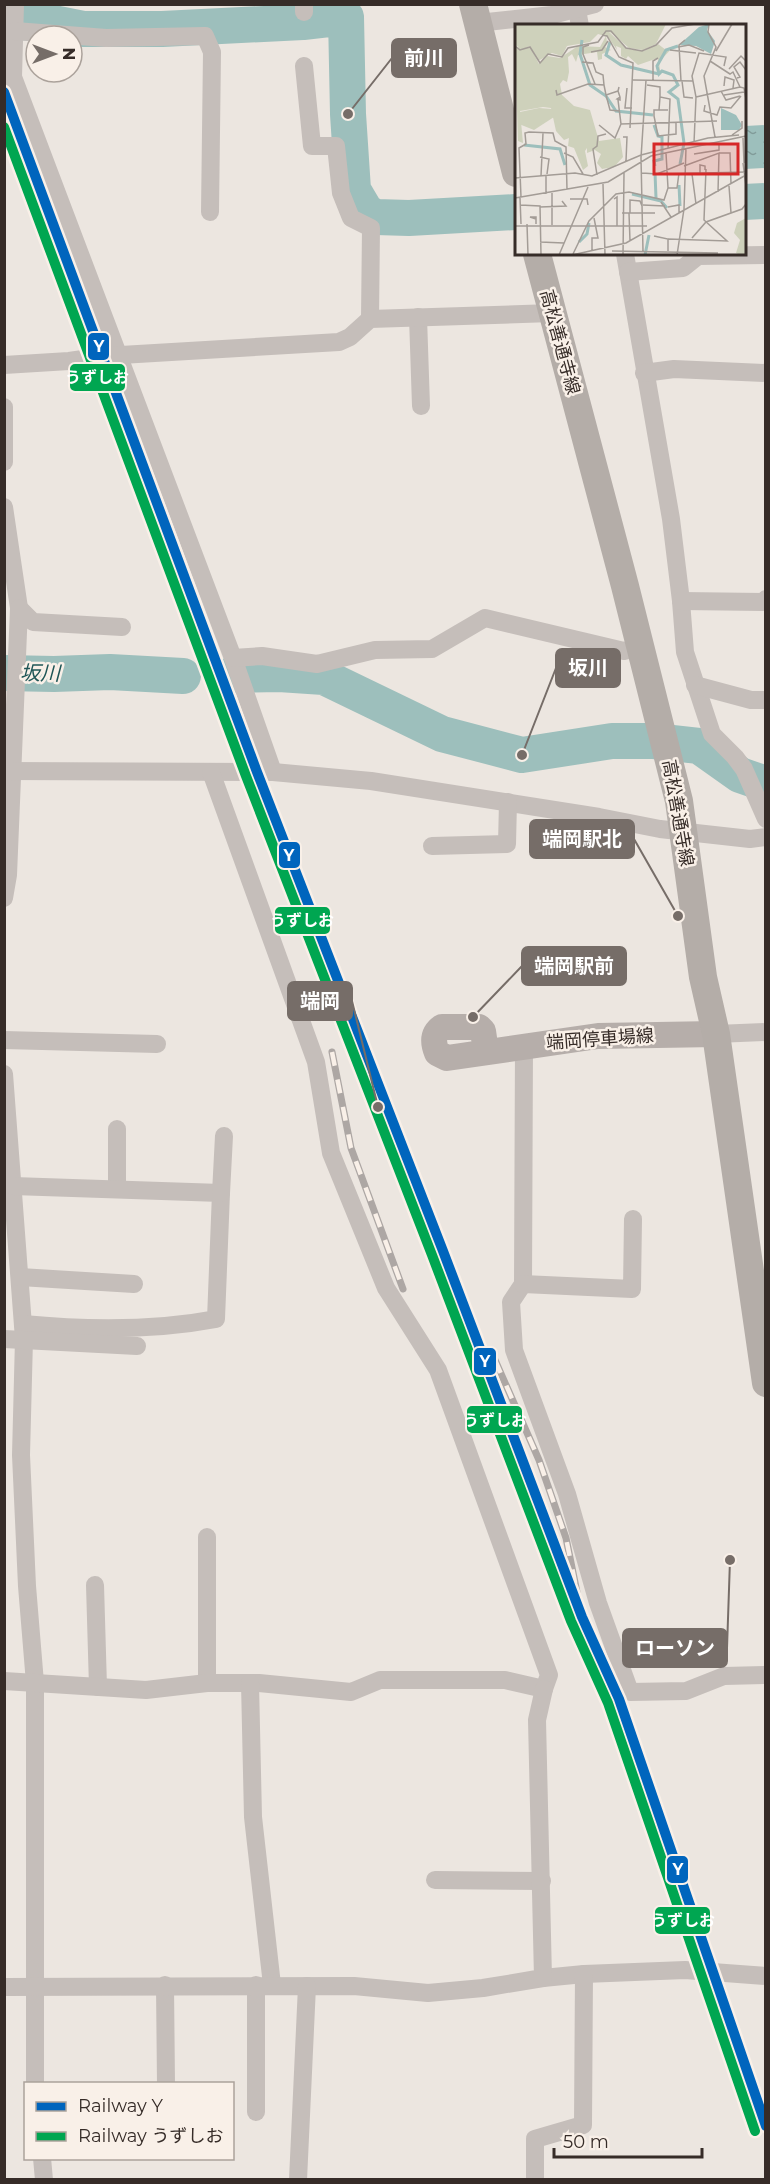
<svg xmlns="http://www.w3.org/2000/svg" width="770" height="2184" viewBox="0 0 770 2184" font-family="Montserrat,'Noto Sans JP',sans-serif">
<style>
.water{fill:url(#water-ripples)}
.lines{fill:none;stroke-linecap:round;stroke-linejoin:round}
.river{stroke:#9dbfbc;stroke-width:36}
.street{stroke:#c5beba;stroke-width:18}
.secondary{stroke:#b6aeaa;stroke-width:26}
.primary{stroke:#b4ada8;stroke-width:28}
.rail-casing{stroke:#ada7a4;stroke-width:7}
.rail{stroke:#f9f0e8;stroke-width:4.5;stroke-dasharray:14;stroke-linecap:butt}
.rail-1-casing{stroke:#f9f0e8;stroke-width:15}
.rail-2-casing{stroke:#f9f0e8;stroke-width:15}
.rail-1{stroke:#0065bd;stroke-width:10}
.rail-2{stroke:#00a651;stroke-width:10}
.labels{text-anchor:middle;dominant-baseline:central;stroke-width:5;stroke-linejoin:round;paint-order:stroke}
.street-label{font-size:18px;fill:#362c28;stroke:#f9f0e8}
.water-label{font-size:20px;font-style:italic;fill:#1e5556;stroke:#f9f0e8}
.inset-river{fill:none;stroke:#9dbfbc;stroke-width:3}
.inset-road{fill:none;stroke:#a39c96;stroke-width:1.5}
.view{fill:#d62828;fill-opacity:0.15;stroke:#d62828;stroke-width:3}
.inset-edge{fill:none;stroke:#362c28;stroke-width:3}
.leader{fill:none;stroke:#766d68;stroke-width:2}
.callout-dot{fill:#766d68;stroke:#f9f0e8;stroke-width:2}
.callout{fill:#766d68;stroke:#766d68;stroke-width:2}
.callout-label{font-size:20px;text-anchor:middle;font-weight:bold;fill:#fff}
.line-badge{stroke:#f9f0e8;stroke-width:2}
.badge-label{font-size:16px;text-anchor:middle;font-weight:bold;fill:#fff}
</style>
<defs>
<pattern id="water-ripples" width="26" height="14" patternUnits="userSpaceOnUse" patternTransform="scale(1.5)"><rect width="26" height="14" fill="#9dbfbc"/><path d="M2 4q2-2 4 0t4 0M15 11q2-2 4 0t4 0" fill="none" stroke="#819b99"/></pattern>
</defs>
<rect width="100%" height="100%" fill="#ece6e0"/>
<polygon class="water" points="765,125 765,168 745,169 745,126"/>
<g class="lines">
<g class="river">
<polyline points="4,22 53,23 83,29 162,29 303,22 346,17 348,114 353,190 366,212 376,217 409,218 516,212"/>
<polyline points="744,202 766,201"/>
<polyline points="4,673 54,674 110,672 183,676"/>
<polyline points="231,675 279,674 324,677 442,734 522,755 612,741 654,741 699,746 740,775 766,784"/>
</g>
<g class="street">
<polyline points="15,4 13,77 233,658 273,772"/>
<polyline points="576,4 580,26"/>
<polyline points="304,12 304,4"/>
<polyline points="478,23 552,15 595,4"/>
<polyline points="15,31 106,38 205,36 212,52 210,212"/>
<polyline points="304,66 312,146 336,146 341,193 351,218 371,228 370,319"/>
<polyline points="625,254 671,519 681,601 685,652 712,734 735,757 744,769 766,819"/>
<polyline points="628,272 683,268 698,256 766,255"/>
<polyline points="418,317 421,406"/>
<polyline points="4,365 69,361 104,356 339,342 350,337 370,319 552,313"/>
<polyline points="644,373 674,369 766,373"/>
<polyline points="4,407 4,462"/>
<polyline points="4,507 19,608 8,875 4,898"/>
<polyline points="681,601 763,602 766,599"/>
<polyline points="19,608 33,622 122,627"/>
<polyline points="233,658 262,656 317,664 375,650 432,649 485,618 624,651 641,647"/>
<polyline points="695,685 751,700 766,700"/>
<polyline points="4,771 273,772 371,781 599,817 660,829 750,839 766,837"/>
<polyline points="432,846 507,844 508,802"/>
<polyline points="716,1034 766,1032"/>
<polyline points="4,1040 157,1044"/>
<polyline points="524,1045 523,1284 511,1302 514,1350 567,1494 598,1603 630,1692 686,1691 724,1676 766,1675"/>
<polyline points="4,1074 24,1339 21,1455 27,1586 35,1683 35,2084"/>
<polyline points="117,1129 117,1189"/>
<path d="M 13,1186 L 221,1193 L 216,1319 C 153,1331 87,1330 23,1324"/>
<polyline points="221,1193 224,1136"/>
<polyline points="20,1277 134,1284"/>
<polyline points="523,1284 632,1289 633,1219"/>
<polyline points="4,1339 137,1346"/>
<polyline points="207,1537 207,1683"/>
<polyline points="95,1585 98,1687"/>
<polyline points="4,1681 146,1690 207,1683 259,1683 351,1692 380,1680 505,1680 544,1689 549,1675 438,1370 386,1288 331,1153 316,1062 211,772"/>
<polyline points="250,1683 253,1817 272,1985"/>
<polyline points="435,1880 542,1881"/>
<polyline points="543,1978 584,1974 685,1970 766,1976"/>
<polyline points="165,1985 166,2084"/>
<polyline points="256,1985 256,2112"/>
<polyline points="4,1987 354,1986 428,1993 483,1988 543,1978 537,1720 544,1689"/>
<polyline points="42,2158 44,2180"/>
<polyline points="298,2180 307,1986"/>
<polyline points="535,2180 535,2139 583,2125 584,1974"/>
</g>
<path class="secondary" d="M 486,1052 L 483,1031 L 479,1027 L 442,1027 C 432,1034 433,1043 437,1053 L 447,1058 L 598,1036 L 716,1034"/>
<g class="primary">
<polyline points="473,4 516,173"/>
<polyline points="537,254 625,586 679,801 703,977 716,1034 766,1383"/>
</g>
<defs>
<g id="rail">
<polyline points="332,1052 351,1148 403,1289"/>
<polyline points="495,1360 539,1460 566,1538 582,1617"/>
</g>
</defs>
<use href="#rail" class="rail-casing"/>
<use href="#rail" class="rail"/>
<defs>
<polyline id="rail-1" points="4,92 257,772 443,1251 582,1617 619,1699 766,2126"/>
<polyline id="rail-2" points="4,127 246,776 432,1255 571,1621 608,1703 755,2131"/>
</defs>
<use href="#rail-1" class="rail-1-casing"/>
<use href="#rail-2" class="rail-2-casing"/>
<use href="#rail-1" class="rail-1"/>
<use href="#rail-2" class="rail-2"/>
</g>
<g class="labels">
<g class="street-label">
<text transform="translate(560 342) rotate(75)">高松善通寺線</text>
<text transform="translate(678 813) rotate(80)">高松善通寺線</text>
<text transform="translate(600 1039) rotate(-4)">端岡停車場線</text>
</g>
<g class="water-label">
<text transform="translate(40 673) rotate(1)">坂川</text>
</g>
</g>
<g transform="translate(515 24)">
<rect width="231" height="231" fill="#ece6e0"/>
<path d="M 0,0 L 151,0 L 141,20 L 128,26 L 114,24 L 99,11 L 93,7 L 112,25 L 129,27 L 143,20 L 151,26 L 159,22 L 144,38 L 145,46 L 150,48 L 144,49 L 143,34 L 123,41 L 113,32 L 111,35 L 106,32 L 106,24 L 101,22 L 102,26 L 93,13 L 83,10 L 75,18 L 52,22 L 47,32 L 37,29 L 23,37 L 15,22 L 7,25 L 0,21 ZM 91,12 L 92,18 L 90,23 L 96,26 L 87,30 L 87,35 L 83,36 L 82,28 L 63,31 L 61,38 L 57,30 L 53,33 L 54,48 L 52,58 L 48,56 L 45,60 L 47,71 L 59,82 L 75,86 L 84,117 L 105,114 L 108,133 L 99,143 L 87,145 L 82,139 L 86,130 L 80,126 L 72,129 L 72,124 L 70,127 L 73,142 L 68,146 L 59,124 L 53,122 L 54,114 L 49,116 L 41,107 L 36,84 L 28,83 L 5,87 L 8,119 L 3,117 L 0,23 L 16,24 L 24,40 L 32,32 L 45,34 L 63,22 L 85,23 ZM 231,194 L 231,231 L 225,231 L 221,229 L 225,216 L 219,209 L 222,199 Z" fill="#ced1bb"/>
<path d="M 24,84 L 37,85 L 39,93 L 19,106 L 4,100 L 5,88 Z" fill="#ced1bb"/>
<path d="M 194,0 L 192,6 L 200,17 L 196,30 L 181,22 L 164,21 L 184,3 ZM 206,84 L 221,91 L 227,101 L 224,106 L 206,106 Z" fill="#9dbfbc"/>
<path class="inset-river" d="M 67,16 L 65,30 L 75,61 L 91,72 L 101,87 L 138,91M 95,18 L 91,31 L 106,41 L 144,50M 163,22 L 151,26 L 142,42 L 144,50 L 147,47 L 158,51 L 163,61 L 154,68 L 163,75 L 169,119 L 165,140M 139,101 L 143,112 L 147,113 L 147,135 L 139,137 L 140,142M 9,121 L 45,125 L 50,141M 140,149 L 141,174M 164,161 L 165,182M 117,170 L 146,177 L 152,184M 64,218 L 72,210 L 74,199M 130,231 L 134,211"/>
<path class="inset-road" d="M 194,0 L 193,8 L 201,23 L 189,52 L 200,113M 87,11 L 92,12 L 104,33 L 118,39 L 115,104M 74,21 L 68,23 L 68,30 L 80,60M 0,22 L 5,26 L 15,23 L 25,39 L 33,30 L 47,33 L 53,24 L 83,18 L 91,7 L 96,7 L 111,24 L 127,27 L 141,21 L 157,4 L 180,0M 163,23 L 174,21 L 189,27M 155,26 L 181,29M 201,27 L 217,0M 76,28 L 87,26 L 93,17M 195,37 L 215,50 L 218,48 L 225,63M 67,38 L 78,39 L 81,48 L 88,51 L 89,61M 214,45 L 226,32 L 231,37M 222,54 L 225,53 L 219,43 L 225,38 L 231,46M 118,56 L 178,57M 138,56 L 138,37 L 143,34M 166,57 L 164,21 L 170,16M 167,57 L 169,73 L 178,74M 132,61 L 145,63 L 145,73 L 155,75 L 153,125M 209,62 L 210,53 L 219,56 L 218,64M 104,63 L 103,67 L 105,73 L 105,76 L 102,75 L 105,73M 112,64 L 110,84 L 117,84M 41,66 L 42,71 L 73,60 L 89,61 L 91,71M 103,67 L 91,71 L 95,86 L 104,87M 206,67 L 211,76 L 225,72M 209,71 L 229,68M 145,73 L 144,86 L 153,86M 181,73 L 225,63 L 229,64 L 231,75M 103,76 L 106,100 L 202,97M 190,81 L 189,87 L 202,91 L 205,83 L 216,84 L 226,72M 144,86 L 139,86 L 139,92 L 143,112 L 161,110 L 161,98M 84,101 L 100,114 L 106,100M 217,111 L 227,104 L 227,97M 108,113 L 112,113 L 111,137M 228,114 L 229,139M 179,119 L 181,73 L 177,52 L 184,29 L 211,33 L 209,42M 49,129 L 58,133 L 68,150M 204,129 L 215,129 L 216,160M 179,130 L 204,126 L 204,119M 25,133 L 34,135 L 32,150M 228,139 L 231,162M 169,142 L 204,129 L 203,168M 127,149 L 142,150 L 169,139M 146,150 L 231,148M 177,150 L 181,180M 185,150 L 185,141 L 190,142 L 190,146M 31,151 L 31,170M 82,151 L 78,125 L 82,122 L 83,112 L 91,110M 26,152 L 28,109M 0,154 L 60,149 L 77,152 L 126,131 L 193,114 L 224,111M 88,160 L 90,231M 214,162 L 216,189M 153,164 L 162,164 L 164,149M 37,169 L 37,201M 6,173 L 4,124 L 11,120 L 10,109 L 14,108 L 38,109 L 40,117 L 51,123 L 52,166M 0,174 L 93,158 L 136,132 L 231,112M 5,174 L 6,200M 55,175 L 72,175 L 73,181M 99,175 L 102,173 L 102,202M 146,178 L 156,193M 5,181 L 25,182 L 26,231M 128,181 L 150,182M 25,183 L 51,182 L 47,177M 153,183 L 164,181 L 164,189M 107,189 L 140,189M 114,189 L 115,217M 115,189 L 115,176 L 125,177 L 127,182M 21,195 L 15,193 L 21,193 L 21,200M 12,200 L 13,231M 0,202 L 132,202M 0,204 L 0,231M 139,212 L 153,215 L 153,227M 177,214 L 191,198 L 227,185 L 231,180M 153,215 L 212,217 L 189,196 L 191,145M 25,218 L 49,219M 77,227 L 77,214 L 83,214 L 79,194M 97,227 L 203,229M 128,227 L 126,134 L 131,56M 58,230 L 74,197 L 101,170 L 114,168 L 149,176 L 153,164 L 151,129M 44,231 L 73,163M 57,231 L 111,219 L 231,151M 108,231 L 109,149M 162,231 L 169,185 L 171,124"/>
<path class="view" d="M 139,120 L 223,120 L 223,150 L 139,150 Z"/>
<rect width="231" height="231" class="inset-edge"/>
</g>
<path class="leader" d="M348 114L392 58M522 755L556 668M678 916L634 839M473 1017L522 966M378 1107L352 1001M730 1560L727 1648"/>
<g class="callout-dot">
<circle cx="348" cy="114" r="6"/>
<circle cx="522" cy="755" r="6"/>
<circle cx="678" cy="916" r="6"/>
<circle cx="473" cy="1017" r="6"/>
<circle cx="378" cy="1107" r="6"/>
<circle cx="730" cy="1560" r="6"/>
</g>
<g class="callout">
<rect x="392" y="39" width="64" height="38" rx="6"/>
<rect x="556" y="649" width="64" height="38" rx="6"/>
<rect x="530" y="820" width="104" height="38" rx="6"/>
<rect x="522" y="947" width="104" height="38" rx="6"/>
<rect x="288" y="982" width="64" height="38" rx="6"/>
<rect x="623" y="1629" width="104" height="38" rx="6"/>
</g>
<g class="callout-label">
<text x="424" y="65">前川</text>
<text x="588" y="675">坂川</text>
<text x="582" y="846">端岡駅北</text>
<text x="574" y="973">端岡駅前</text>
<text x="320" y="1008">端岡</text>
<text x="675" y="1655">ローソン</text>
</g>
<g class="line-badge">
<rect x="87" y="332" width="23" height="29" rx="6" fill="#0065bd"/>
<rect x="69" y="363" width="57" height="29" rx="6" fill="#00a651"/>
<rect x="278" y="841" width="23" height="28" rx="6" fill="#0065bd"/>
<rect x="274" y="906" width="57" height="29" rx="6" fill="#00a651"/>
<rect x="473" y="1347" width="24" height="29" rx="6" fill="#0065bd"/>
<rect x="466" y="1405" width="57" height="29" rx="6" fill="#00a651"/>
<rect x="666" y="1855" width="23" height="29" rx="6" fill="#0065bd"/>
<rect x="654" y="1906" width="57" height="29" rx="6" fill="#00a651"/>
</g>
<g class="badge-label">
<text x="99" y="352">Y</text>
<text x="97" y="383">うずしお</text>
<text x="289" y="861">Y</text>
<text x="302" y="926">うずしお</text>
<text x="485" y="1367">Y</text>
<text x="495" y="1426">うずしお</text>
<text x="678" y="1875">Y</text>
<text x="683" y="1926">うずしお</text>
</g>
<rect width="770" height="2184" fill="none" stroke="#362c28" stroke-width="12"/>
<rect x="24" y="2082" width="210" height="78" fill="#f9f0e8" stroke="#aba29b" stroke-width="1.5"/>
<rect x="36" y="2102" width="30" height="9" fill="#0065bd" stroke="#aba29b" stroke-width="1.5"/>
<text x="78" y="2112" font-size="18" fill="#362c28">Railway Y</text>
<rect x="36" y="2132" width="30" height="9" fill="#00a651" stroke="#aba29b" stroke-width="1.5"/>
<text x="78" y="2142" font-size="18" fill="#362c28">Railway うずしお</text>
<g transform="translate(54 54) rotate(90)"><circle r="28" fill="#f9f0e8" stroke="#aba29b" stroke-width="1.5"/>
<path d="M0-4.5L10 22L0 15L-10 22Z" fill="#766d68"/>
<text y="-9" font-size="16" font-weight="bold" text-anchor="middle" fill="#362c28">N</text>
</g>
<path d="M554 2148v9h148v-9" fill="none" stroke="#362c28" stroke-width="3"/>
<text x="563" y="2148" font-size="18" fill="#362c28" stroke="#f9f0e8" stroke-width="4.5" paint-order="stroke">50 m</text>
</svg>
